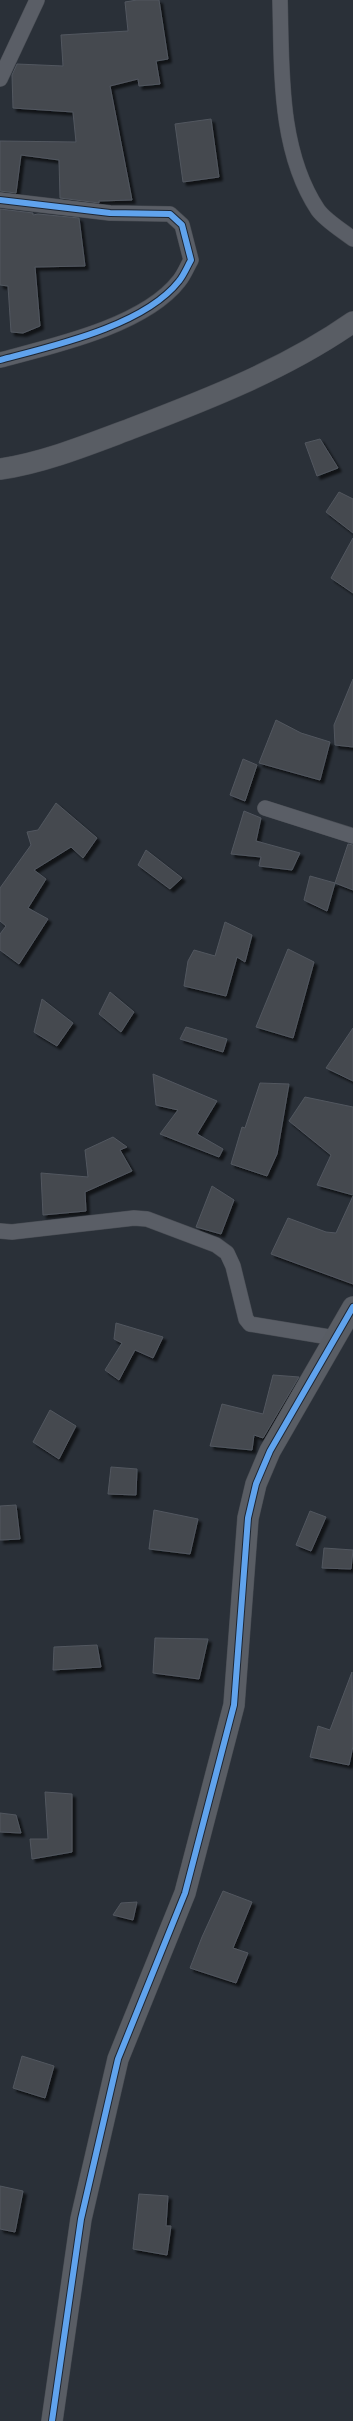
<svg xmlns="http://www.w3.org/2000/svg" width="353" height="2421" viewBox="0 0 353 2421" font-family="Rubik,sans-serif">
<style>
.building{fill:#444950;stroke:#52575f;filter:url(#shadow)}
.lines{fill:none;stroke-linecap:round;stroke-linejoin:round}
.street-casing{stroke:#484c53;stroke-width:16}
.secondary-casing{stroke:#484c53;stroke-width:22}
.street{stroke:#5a5e66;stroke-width:15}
.secondary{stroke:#595d64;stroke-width:21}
.cycleway-casing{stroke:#1d2633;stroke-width:8}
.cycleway{stroke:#60a3ed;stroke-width:6}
</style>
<defs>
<filter id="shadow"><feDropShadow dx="3.5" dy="3.5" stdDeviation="1" flood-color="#0009"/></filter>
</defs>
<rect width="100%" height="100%" fill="#2a3038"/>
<g class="building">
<polygon points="137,0 159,0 168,59 156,61 160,84 139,86 138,79 110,86 132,200 99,201 99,203 60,198 59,160 21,155 16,193 0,191 0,141 76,142 73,112 13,108 12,75 17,64 63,66 61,35 128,31 125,2"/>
<polygon points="211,119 219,177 183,182 175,124"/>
<polygon points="0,209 33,213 33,215 38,214 79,218 85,266 35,267 40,326 23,333 11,332 8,286 0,285"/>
<polygon points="320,439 338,468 317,476 305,443"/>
<polygon points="339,492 353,499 353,533 326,512"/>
<polygon points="353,538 353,593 331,578"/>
<polygon points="353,679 353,747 335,745 334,725"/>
<polygon points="276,720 301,733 330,742 320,780 259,763"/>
<polygon points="243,759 257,765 245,801 230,795"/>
<polygon points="56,803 97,838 83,858 71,847 34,870 46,879 28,908 48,919 19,964 0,950 0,934 6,926 0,921 0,888 31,845 27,832 38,830"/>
<polygon points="244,811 261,818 256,841 300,853 292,870 259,866 261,857 231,854"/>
<polygon points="348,844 353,845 353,890 335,883"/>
<polygon points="146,850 182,878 170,889 138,865"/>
<polygon points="310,876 335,883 327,911 304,900"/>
<polygon points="225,922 252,935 245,962 237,957 226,996 184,986 188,961 194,950 215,956"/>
<polygon points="288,949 314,962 293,1038 256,1027"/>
<polygon points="110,992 134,1012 121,1032 99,1014"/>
<polygon points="42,999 73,1023 57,1046 34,1032"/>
<polygon points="186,1027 227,1039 223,1052 180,1039"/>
<polygon points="353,1028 353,1081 326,1068"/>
<polygon points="153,1074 217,1101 197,1134 223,1149 219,1157 160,1134 178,1110 156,1105"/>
<polygon points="260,1083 289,1084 277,1154 267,1176 231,1164 242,1127 245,1128"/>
<polygon points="305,1097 353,1107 353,1195 317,1185 331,1155 289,1121"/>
<polygon points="113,1137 127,1147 120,1150 132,1171 85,1192 86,1211 43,1215 41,1173 88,1177 85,1150"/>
<polygon points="212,1186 234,1200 221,1234 196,1227"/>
<polygon points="353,1196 353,1284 271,1254 288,1218 326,1232 336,1233"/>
<polygon points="116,1323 163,1337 153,1358 135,1350 119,1380 105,1370 122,1343 114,1339"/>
<polygon points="273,1375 299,1377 263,1438 254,1435 252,1450 210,1446 222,1404 263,1414"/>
<polygon points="50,1410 76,1426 59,1459 33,1442"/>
<polygon points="111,1467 137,1469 136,1495 108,1494"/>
<polygon points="16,1505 20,1539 0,1540 0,1506"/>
<polygon points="154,1510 198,1519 190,1554 149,1549"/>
<polygon points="310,1511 326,1517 311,1551 296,1545"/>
<polygon points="324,1548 353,1550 351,1569 322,1568"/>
<polygon points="155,1638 208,1639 199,1679 153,1673"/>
<polygon points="97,1645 101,1667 53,1670 54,1647"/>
<polygon points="352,1672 353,1746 349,1765 310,1757 318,1726 330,1730"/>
<polygon points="45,1792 72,1794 72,1852 32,1859 30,1839 48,1839"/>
<polygon points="0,1813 16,1815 21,1833 0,1832"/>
<polygon points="223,1891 252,1902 233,1948 248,1953 236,1983 190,1968 202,1937"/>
<polygon points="137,1902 133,1920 113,1915 121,1903"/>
<polygon points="22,2056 54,2066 45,2098 13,2088"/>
<polygon points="0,2186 23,2191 15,2232 0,2229"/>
<polygon points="139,2194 168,2196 166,2226 171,2226 167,2255 133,2249"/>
</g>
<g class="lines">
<defs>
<g id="street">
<path d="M 280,0 C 282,69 278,150 318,210 C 326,221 343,231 353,239"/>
<polyline points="0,79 37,0"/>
<path d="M 0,200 L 110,213 L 170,214 L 182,225 L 191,260 C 187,267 184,275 179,281 C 144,326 53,346 0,360"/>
<polyline points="265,808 353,836"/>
<polyline points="0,1231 12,1232 134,1218 147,1219 216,1245 227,1253 233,1266 246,1319 250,1324 335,1338"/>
</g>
<g id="secondary">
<path d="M 0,469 C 43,463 90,444 130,429 C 206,400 286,369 353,322"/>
<polyline points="52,2421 81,2219 118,2059 185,1893 234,1705 248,1518 256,1484 270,1451 353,1307"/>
</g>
</defs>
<use href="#street" class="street-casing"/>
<use href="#secondary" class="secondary-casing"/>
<use href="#street" class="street"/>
<use href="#secondary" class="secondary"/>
<defs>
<g id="cycleway">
<path d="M 0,200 L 110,213 L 170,214 L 182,225 L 191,260 C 187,267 184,275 179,281 C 144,326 53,346 0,360"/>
<polyline points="52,2421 81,2219 118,2059 185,1893 234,1705 248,1518 256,1484 270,1451 353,1307"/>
</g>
</defs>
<use href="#cycleway" class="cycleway-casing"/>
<use href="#cycleway" class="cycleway"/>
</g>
</svg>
